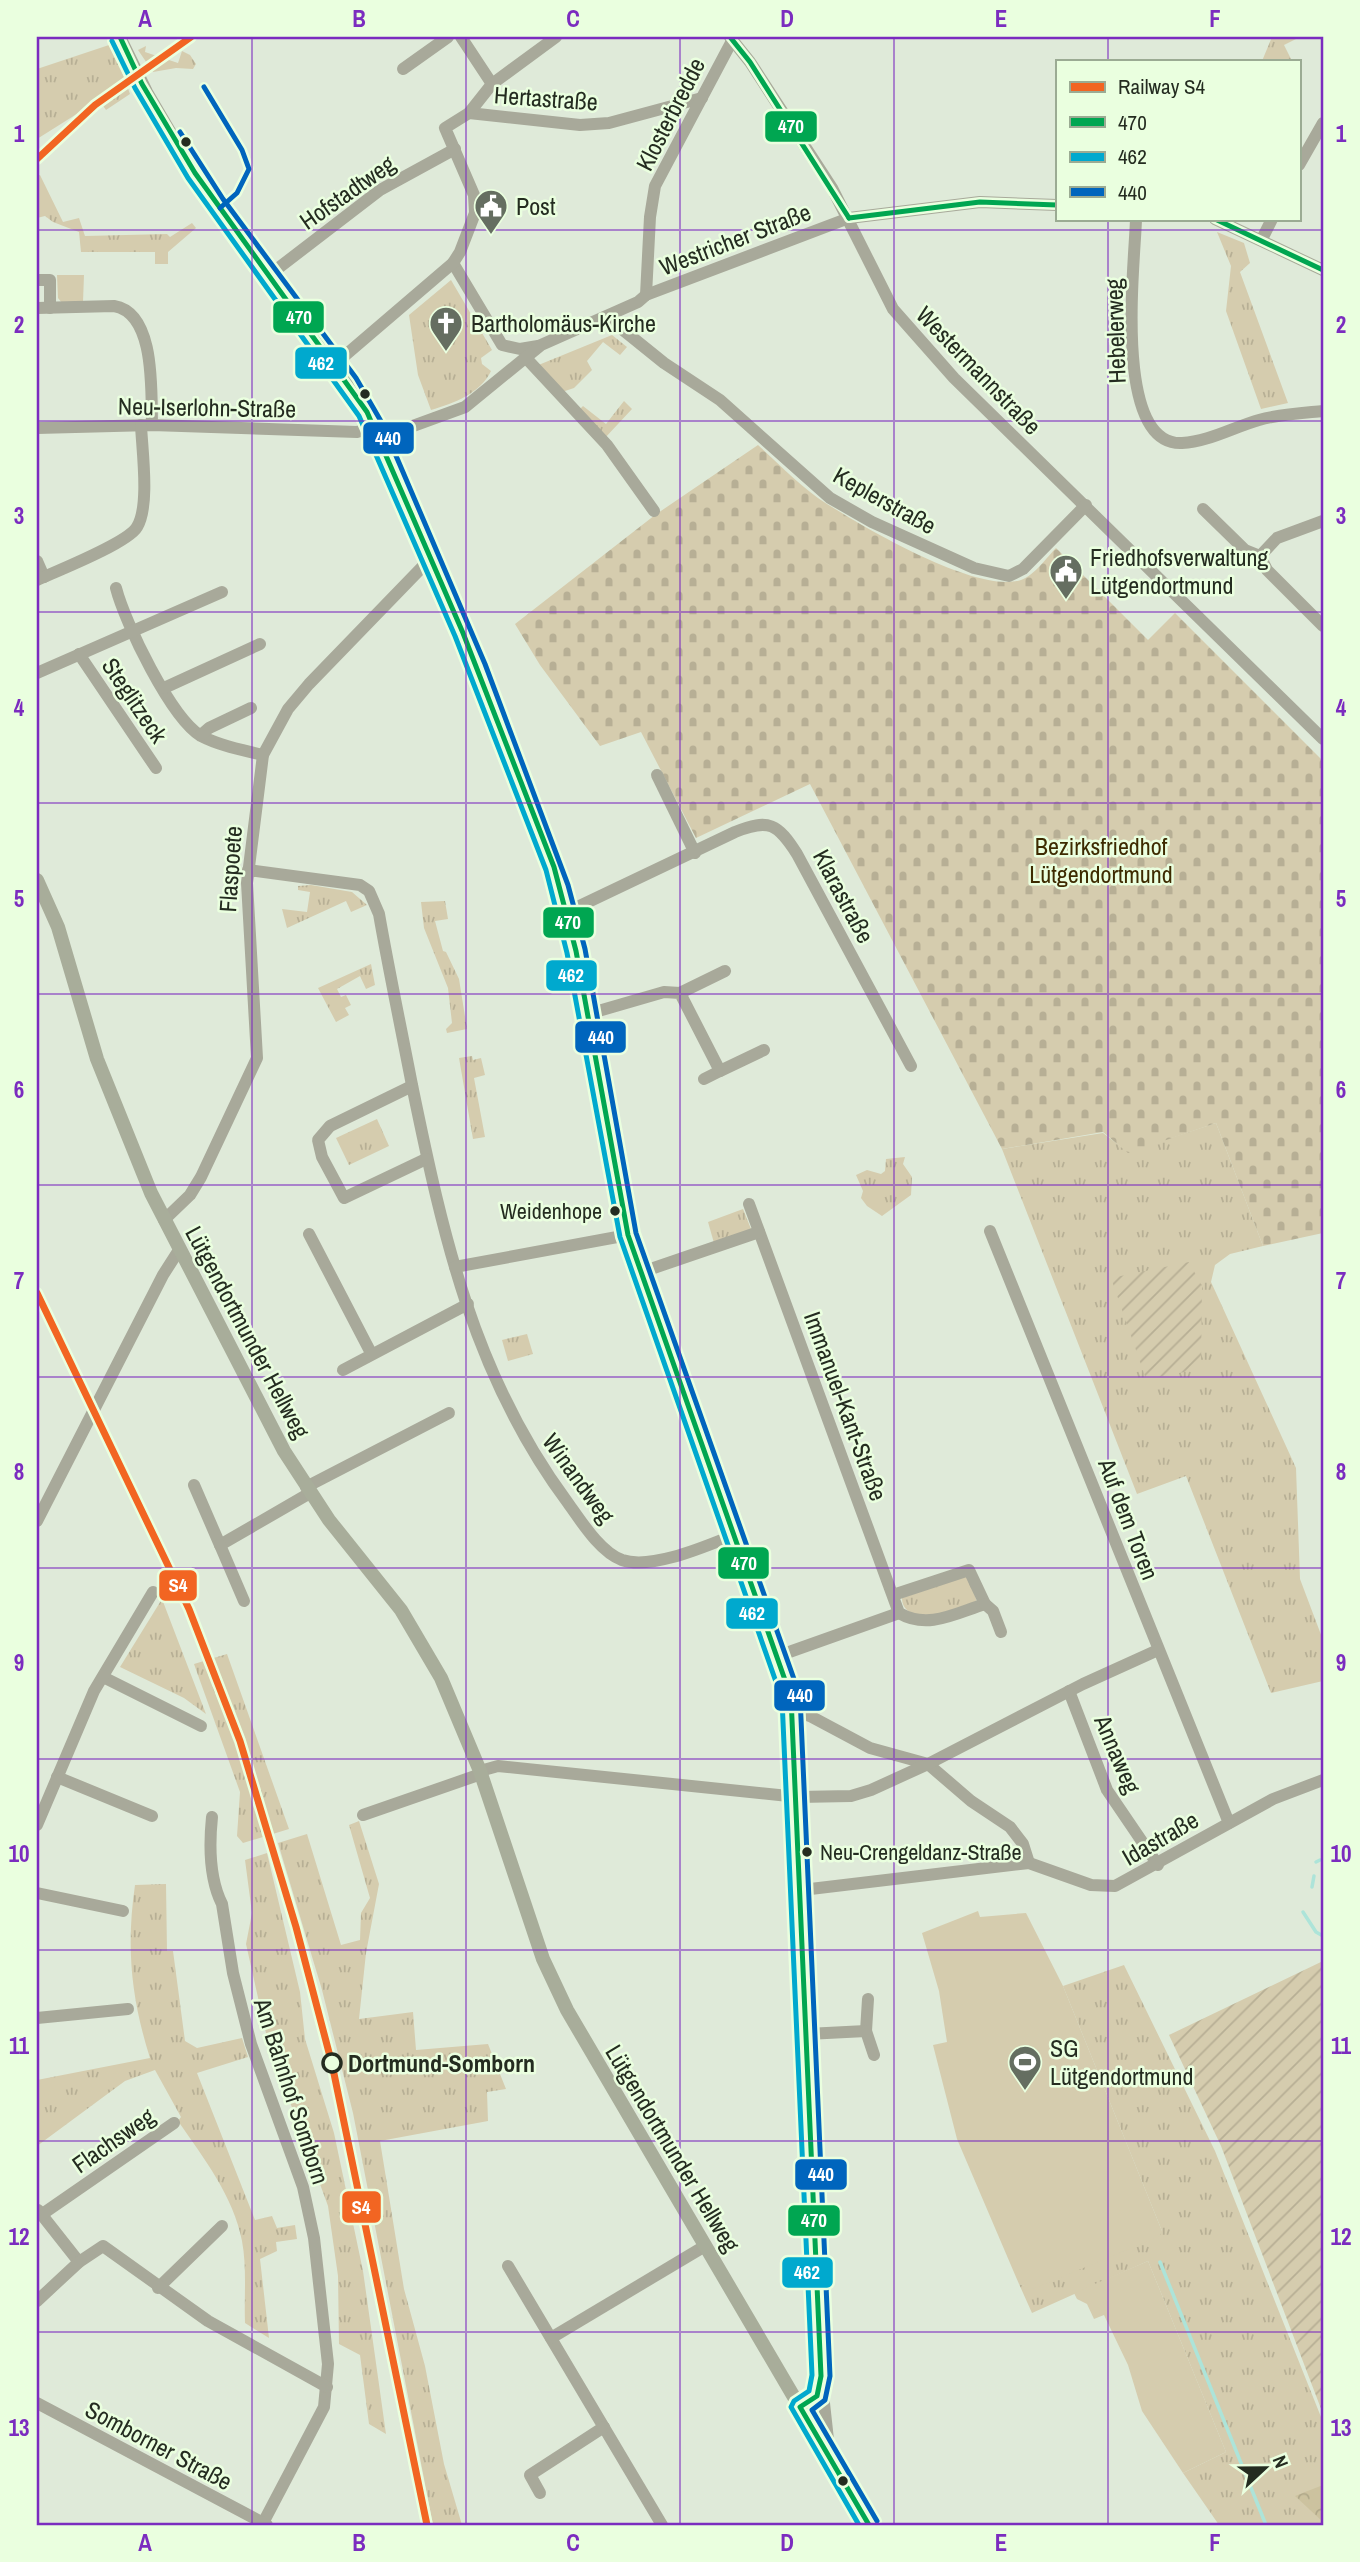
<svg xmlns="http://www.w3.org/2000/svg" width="1360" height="2562" viewBox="0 0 1360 2562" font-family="'Archivo Narrow',sans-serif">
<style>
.grass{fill:url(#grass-tufts)}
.forest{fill:url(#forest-crowns)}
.cemetery{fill:url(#cemetery-stones)}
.garden{fill:url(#garden-furrows)}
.pitch{fill:#d5ccae}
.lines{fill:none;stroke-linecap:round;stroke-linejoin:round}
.stream{stroke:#ade4d9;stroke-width:3.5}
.minor{stroke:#a8a99a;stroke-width:12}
.major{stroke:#a8ad9a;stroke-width:14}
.bus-1-casing{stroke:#eaffdf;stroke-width:10}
.bus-2-casing{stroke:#eaffdf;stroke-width:10}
.bus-3-casing{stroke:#eaffdf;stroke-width:10}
.bus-1{stroke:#00a651;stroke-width:5}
.bus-2{stroke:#00a9ce;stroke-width:5}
.bus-3{stroke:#0065bd;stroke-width:5}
.rail-1-casing{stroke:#eaffdf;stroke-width:12}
.rail-1{stroke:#f26522;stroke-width:7}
.grid{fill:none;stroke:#7b2cbf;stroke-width:2;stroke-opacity:0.55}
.bus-dot{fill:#242c20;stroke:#eaffdf;stroke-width:2.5}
.stop-dot{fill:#eaffdf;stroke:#242c20;stroke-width:3.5}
.labels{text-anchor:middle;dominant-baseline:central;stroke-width:5;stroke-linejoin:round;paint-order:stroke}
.bus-label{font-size:22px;fill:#242c20;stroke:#eaffdf;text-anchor:end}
.street-label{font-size:24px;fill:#242c20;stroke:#eaffdf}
.poi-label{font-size:24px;fill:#242c20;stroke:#eaffdf;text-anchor:start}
.park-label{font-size:24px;fill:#3d2a00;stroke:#eaffdf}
.stop-label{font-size:24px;font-weight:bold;fill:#242c20;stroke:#eaffdf;text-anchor:start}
.line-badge{stroke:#eaffdf;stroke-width:2.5}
.badge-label{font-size:19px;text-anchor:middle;font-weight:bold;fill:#fff}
.neatline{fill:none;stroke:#7b2cbf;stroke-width:2.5}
.grid-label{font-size:23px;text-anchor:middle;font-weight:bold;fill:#7b2cbf}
</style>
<defs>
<pattern id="grass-tufts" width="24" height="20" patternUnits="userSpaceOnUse" patternTransform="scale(1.75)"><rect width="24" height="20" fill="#d5ccae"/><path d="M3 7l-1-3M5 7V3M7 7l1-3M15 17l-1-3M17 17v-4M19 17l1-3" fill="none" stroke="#b7af95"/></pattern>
<pattern id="forest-crowns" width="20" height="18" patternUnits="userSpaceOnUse" patternTransform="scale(1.75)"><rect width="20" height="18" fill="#ccc29f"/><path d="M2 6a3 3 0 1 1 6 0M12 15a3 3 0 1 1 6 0" fill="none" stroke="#afa789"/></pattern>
<pattern id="cemetery-stones" width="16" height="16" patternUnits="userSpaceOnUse" patternTransform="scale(1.75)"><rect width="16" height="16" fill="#d5ccae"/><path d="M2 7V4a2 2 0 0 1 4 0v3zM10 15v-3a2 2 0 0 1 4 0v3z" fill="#b7af95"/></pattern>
<pattern id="garden-furrows" width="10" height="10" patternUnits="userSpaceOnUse" patternTransform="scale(1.75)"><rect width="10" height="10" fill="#d5ccae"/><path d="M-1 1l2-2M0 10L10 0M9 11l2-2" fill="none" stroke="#b7af95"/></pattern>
</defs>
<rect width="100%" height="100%" fill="#dfead9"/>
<g class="grass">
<polygon points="1272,37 1300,37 1284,45 1292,61 1262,61"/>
<polygon points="112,44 130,94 106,110 99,100 37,139 37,69"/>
<polygon points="146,46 145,52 178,63 182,51 190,55 196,64 193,69 176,68 153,72 138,50"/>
<polygon points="40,175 63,222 79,218 85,236 167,234 170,237 192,223 196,228 168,252 168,264 155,264 155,252 81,252 79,232 53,222 45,216 37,218 37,176"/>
<polygon points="1217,232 1244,243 1250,263 1240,272 1288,403 1261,409 1226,311 1231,266"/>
<polygon points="57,275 84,275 83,302 62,303 58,298"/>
<path d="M 451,280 L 492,350 L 481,358 L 482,364 L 491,371 C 480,394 454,403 431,410 L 418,375 L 409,315 Z"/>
<polygon points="612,335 627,347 620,355 603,342 587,361 592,370 574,388 562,392 536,366"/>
<polygon points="624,401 632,409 604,439 579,410 583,406 606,424"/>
<polygon points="311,885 352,892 367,905 351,912 346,901 287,928 282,909 307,912 310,892 298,890 298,886"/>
<polygon points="445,901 448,919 435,921 443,951 446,952 459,979 467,1029 447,1033 446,1029 452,1023 448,988 424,928 421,902"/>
<polygon points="371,964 375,985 366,989 360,976 337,989 341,997 346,995 351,1005 345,1008 349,1015 336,1022 318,988"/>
<polygon points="472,1056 473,1060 481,1058 485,1075 474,1078 485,1137 473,1139 459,1058"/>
<polygon points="377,1119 389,1146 349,1165 336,1138"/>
<polygon points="1216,1123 1263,1246 1230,1254 1215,1265 1211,1282 1296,1468 1300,1579 1323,1640 1323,1681 1271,1693 1186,1476 1137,1494 1002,1149 1103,1133 1128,1152"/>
<polygon points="905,1157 903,1164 912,1177 911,1195 882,1216 867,1206 861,1198 863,1191 856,1175 867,1170 881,1174 885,1171 886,1159"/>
<polygon points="743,1209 751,1229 714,1243 708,1222"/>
<polygon points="527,1334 533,1354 508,1361 502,1340"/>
<path d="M 968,1575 L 977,1602 L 923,1619 C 913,1614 902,1611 902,1598 Z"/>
<polygon points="162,1599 206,1714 184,1698 120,1667"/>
<polygon points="227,1654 289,1829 243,1843 237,1836 240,1792 194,1664"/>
<polygon points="359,1821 379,1884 366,1953 359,2019 413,2012 416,2050 488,2044 506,2089 487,2092 488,2121 380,2141 404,2289 425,2366 444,2464 462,2525 433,2525 353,2113 322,1990 278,1843 307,1834 341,1945 360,1940 361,1913 370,1898 349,1825"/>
<polygon points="267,1853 300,1992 305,2039 334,2133 346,2190 363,2271 386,2434 369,2424 360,2355 339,2344 338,2276 328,2206 268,2042 246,1944 252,1913 245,1860"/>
<path d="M 166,1884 L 167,1951 L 173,1951 L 185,2041 L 197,2048 L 242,2038 L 248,2057 L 197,2073 L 255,2220 L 272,2216 L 277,2228 L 295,2225 L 297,2239 L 276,2242 L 277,2251 L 260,2259 L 269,2338 L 245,2323 C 244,2297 247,2267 242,2241 C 234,2197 203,2157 178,2121 L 181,2117 L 155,2070 L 125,2081 L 37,2146 L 37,2080 L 150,2058 C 131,1998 126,1947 135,1885 Z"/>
<polygon points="1124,1965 1215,2151 1323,2422 1323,2525 1219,2525 1183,2473 1226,2452 1148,2261 1032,2313 1019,2284 1033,2288 1162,2231 1063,1986"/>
</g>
<polygon class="forest" points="1323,2485 1323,2522 1295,2496"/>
<path class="cemetery" d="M 758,445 C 780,465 802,488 827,504 C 867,529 977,594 1021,580 C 1034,576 1047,557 1056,548 L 1148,640 L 1175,613 L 1323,761 L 1323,1233 L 1263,1246 L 1216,1123 L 1128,1153 L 1103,1132 L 1002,1149 L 810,784 L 696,838 L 641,732 L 600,746 L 540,665 L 515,624 L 655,515 Z"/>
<g class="garden">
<polygon points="1189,1262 1202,1286 1201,1369 1146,1379 1111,1278"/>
<polygon points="1323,1961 1323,2414 1221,2146 1169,2035"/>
</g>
<g class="pitch">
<polygon points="978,1911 980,1917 1026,1913 1063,1986 1162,2231 1160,2236 1033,2289 1019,2284 957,2139 933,2045 947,2042 939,1991 922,1933"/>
<polygon points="1148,2261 1226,2452 1183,2473 1142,2411 1128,2365 1104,2315 1094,2319 1087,2304 1077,2299 1074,2293"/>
</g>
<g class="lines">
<g class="stream">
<polyline points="1316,1862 1320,1860"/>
<polyline points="1312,1887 1314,1876"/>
<polyline points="1303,1912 1316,1932 1323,1936"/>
<polyline points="1160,2262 1266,2525"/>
</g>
<g class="minor">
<polyline points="120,37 147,92 194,172 349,383 367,412 463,633 554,867 567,912 628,1235 786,1678 793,1710 821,2376 817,2396 800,2407"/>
<polyline points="461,37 492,84"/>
<polyline points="730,37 750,62 832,188 893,309 954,378 1323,739"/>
<polyline points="403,69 448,37"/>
<polyline points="469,113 580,125 609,123 702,98"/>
<polyline points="1299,165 1323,123"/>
<path d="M 1136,219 C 1135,261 1112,446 1182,443 C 1208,442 1234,427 1259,420 C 1280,414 1302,413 1323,411"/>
<polyline points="1215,219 1323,270"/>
<polyline points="1262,239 1272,219"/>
<polyline points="453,263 502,345 520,349 538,346"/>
<polyline points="268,276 380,190 455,149"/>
<polyline points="37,280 50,280 50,308"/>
<polyline points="646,295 650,217 655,186 733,39"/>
<path d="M 37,308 L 114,306 C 156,313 151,392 152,425"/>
<polyline points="607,317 664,363 720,400 830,498 872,522 974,568 1009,576 1023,569 1086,505"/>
<polyline points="526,358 607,445 654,511"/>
<polyline points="335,364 453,263 460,252 475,213 474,195 445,128 469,113 492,84 556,37"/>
<polyline points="37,428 152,425 357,432 374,427"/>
<polyline points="380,438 465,407 541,345 638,302 646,295 849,218 980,202 1057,205"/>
<polyline points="1203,509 1245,550 1260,556"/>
<polyline points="1323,521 1277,538 1260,556 1267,570 1323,626"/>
<polyline points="37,561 44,577"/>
<path d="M 37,580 C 57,571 128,543 137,527 C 150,506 142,450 141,425"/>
<path d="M 116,588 C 125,623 171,718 201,736 C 220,746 243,750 263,755"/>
<polyline points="79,654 156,768"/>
<polyline points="37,673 222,592"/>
<polyline points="164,688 260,644"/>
<polyline points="201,735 209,728 251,708"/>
<polyline points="657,775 695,853"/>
<path d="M 248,870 L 360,885 L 369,891 L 379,914 C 389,971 401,1028 412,1085 C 443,1236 474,1377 568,1503 C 581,1521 600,1552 622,1560 C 652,1570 706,1546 734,1535"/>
<path d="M 567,912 L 735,832 C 769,818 778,824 797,854 L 911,1066"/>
<polyline points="680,993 725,971"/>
<polyline points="588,1014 664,992 680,993 720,1071 704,1079"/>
<polyline points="720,1071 764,1050"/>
<polyline points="412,1086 330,1126 318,1140 322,1157 344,1198 426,1159"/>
<path d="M 749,1204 L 899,1613 C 928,1630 956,1613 985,1604 L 969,1570 L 893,1595"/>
<polyline points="164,1220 190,1195 201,1177 257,1058 247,883 263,755 288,709 309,684 431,558"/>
<polyline points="990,1231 1229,1823"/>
<polyline points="309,1234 371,1353"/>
<polyline points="455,1267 628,1235"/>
<polyline points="642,1272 759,1232"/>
<polyline points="343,1370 468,1304"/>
<polyline points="194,1485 220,1545 310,1493"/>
<polyline points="306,1487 449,1413"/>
<polyline points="37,1521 163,1275 179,1250"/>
<polyline points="220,1545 244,1601"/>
<polyline points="985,1604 993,1611 1001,1632"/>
<polyline points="778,1656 899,1613"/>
<polyline points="103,1677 201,1726"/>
<polyline points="1069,1691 1107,1790 1158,1865"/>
<polyline points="793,1710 810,1716 870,1748 928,1764 971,1801 1010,1827 1023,1844 1029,1863"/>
<polyline points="480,1771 498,1766 798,1797 851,1796 871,1790 928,1764 1083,1684 1158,1650"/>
<polyline points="57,1777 152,1816"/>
<polyline points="363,1815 481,1774"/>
<path d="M 212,1817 C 209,1846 209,1878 222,1904 L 233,1973 L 251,2044 L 303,2187 L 314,2238 L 328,2364 L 324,2407 L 263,2523"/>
<polyline points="37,1825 94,1691 153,1592"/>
<polyline points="802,1890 1029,1863 1091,1885 1115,1886 1273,1799 1323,1780"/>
<polyline points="37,1893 123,1911"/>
<polyline points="37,2018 128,2009"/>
<polyline points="866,2031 868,1999"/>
<polyline points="807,2034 866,2031 874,2055"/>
<polyline points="38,2210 79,2262"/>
<polyline points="41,2215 174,2123"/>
<polyline points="508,2266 662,2525"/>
<polyline points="158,2288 222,2226"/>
<polyline points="37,2301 79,2262 103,2246 208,2321 327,2387"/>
<polyline points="551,2338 705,2246"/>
<polyline points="822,2385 830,2458"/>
<polyline points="37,2403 267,2525"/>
<polyline points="540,2493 530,2475 604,2427"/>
</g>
<polyline class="major" points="37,880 58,927 97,1059 151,1193 284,1451 329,1520 401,1610 441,1678 480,1771 543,1959 567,2010 869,2525"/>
<defs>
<g id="bus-1">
<polyline points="120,37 142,84 195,173 367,412 463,633 554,867 576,951 628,1235 791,1697 821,2376 817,2396 800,2407 869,2525"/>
<polyline points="730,37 750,62 849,218"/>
<polyline points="849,218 980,202 1057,205"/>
<polyline points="1215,219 1323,270"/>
</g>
<polyline id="bus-2" points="112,41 135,88 188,178 359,416 455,636 546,870 567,953 620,1237 782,1699 812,2375 809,2391 794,2401 791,2407 859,2525"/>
<g id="bus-3">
<polyline points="204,87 242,150 249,169 237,193 220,208"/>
<polyline points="180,132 223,199 356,378 382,423 485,664 568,885 585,949 636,1233 800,1696 830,2376 825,2400 812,2410 877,2521"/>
</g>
</defs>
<use href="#bus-1" class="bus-1-casing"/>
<use href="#bus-2" class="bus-2-casing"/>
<use href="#bus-3" class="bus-3-casing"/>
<use href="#bus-1" class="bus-1"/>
<use href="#bus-2" class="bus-2"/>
<use href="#bus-3" class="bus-3"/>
<defs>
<g id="rail-1">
<polyline points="37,159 95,105 191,37"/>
<polyline points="37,1293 189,1609 240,1741 296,1927 332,2064 427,2525"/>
</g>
</defs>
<use href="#rail-1" class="rail-1-casing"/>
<use href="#rail-1" class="rail-1"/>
</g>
<path class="grid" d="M 252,37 L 252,2525M 466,37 L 466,2525M 680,37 L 680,2525M 894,37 L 894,2525M 1108,37 L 1108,61M 1108,219 L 1108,2525M 37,230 L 1323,230M 37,421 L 1323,421M 37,612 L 1323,612M 37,803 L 1323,803M 37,994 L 1323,994M 37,1185 L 1323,1185M 37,1377 L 1323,1377M 37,1568 L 1323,1568M 37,1759 L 1323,1759M 37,1950 L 1323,1950M 37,2141 L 1323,2141M 37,2332 L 1323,2332"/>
<defs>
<symbol id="civic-pin" viewBox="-11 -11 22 30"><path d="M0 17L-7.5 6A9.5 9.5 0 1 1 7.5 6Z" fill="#656e61" stroke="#eaffdf"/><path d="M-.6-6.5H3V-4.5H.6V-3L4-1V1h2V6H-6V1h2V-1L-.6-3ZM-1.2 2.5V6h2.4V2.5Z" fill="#fff"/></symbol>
<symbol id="church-pin" viewBox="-11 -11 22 30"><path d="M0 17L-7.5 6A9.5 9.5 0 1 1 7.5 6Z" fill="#656e61" stroke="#eaffdf"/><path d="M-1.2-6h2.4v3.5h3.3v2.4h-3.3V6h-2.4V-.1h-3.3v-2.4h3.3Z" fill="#fff"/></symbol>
<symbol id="stadium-pin" viewBox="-11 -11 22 30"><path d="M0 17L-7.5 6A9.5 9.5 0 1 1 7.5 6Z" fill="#656e61" stroke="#eaffdf"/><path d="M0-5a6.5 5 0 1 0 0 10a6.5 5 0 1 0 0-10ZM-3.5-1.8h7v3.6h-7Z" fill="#fff"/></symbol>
</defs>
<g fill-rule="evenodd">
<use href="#civic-pin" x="472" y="187" width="38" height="52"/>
<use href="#church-pin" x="427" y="304" width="38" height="52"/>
<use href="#civic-pin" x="1047" y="552" width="38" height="52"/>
<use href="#stadium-pin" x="1006" y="2043" width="38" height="52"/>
</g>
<g class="bus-dot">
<circle cx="186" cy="142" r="6"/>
<circle cx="365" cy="394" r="6"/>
<circle cx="615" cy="1211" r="6"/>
<circle cx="807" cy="1852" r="6"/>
<circle cx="843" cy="2481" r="6"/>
</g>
<circle class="stop-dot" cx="332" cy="2063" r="9"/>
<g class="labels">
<g class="bus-label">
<text x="602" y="1211">Weidenhope</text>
<text x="820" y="1852" text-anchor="start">Neu-Crengeldanz-Straße</text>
</g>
<g class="street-label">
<text transform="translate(546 98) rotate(4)">Hertastraße</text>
<text transform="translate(670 114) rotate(-63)">Klosterbredde</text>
<text transform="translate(347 192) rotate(-35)">Hofstadtweg</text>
<text transform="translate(735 239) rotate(-21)">Westricher Straße</text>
<text transform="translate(1115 331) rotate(-92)">Hebelerweg</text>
<text transform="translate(979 370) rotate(46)">Westermannstraße</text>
<text transform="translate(207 407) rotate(1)">Neu-Iserlohn-Straße</text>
<text transform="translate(885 500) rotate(29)">Keplerstraße</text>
<text transform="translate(135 700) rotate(56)">Steglitzeck</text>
<text transform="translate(230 869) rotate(-86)">Flaspoete</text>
<text transform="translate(844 896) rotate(62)">Klarastraße</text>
<text transform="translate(248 1332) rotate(62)">Lütgendortmunder Hellweg</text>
<text transform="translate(846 1406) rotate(70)">Immanuel-Kant-Straße</text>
<text transform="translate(579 1478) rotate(54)">Winandweg</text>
<text transform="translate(1129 1519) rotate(69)">Auf dem Toren</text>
<text transform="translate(1118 1754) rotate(67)">Annaweg</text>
<text transform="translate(1160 1838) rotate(-30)">Idastraße</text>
<text transform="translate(292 2091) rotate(72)">Am Bahnhof Somborn</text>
<text transform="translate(113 2140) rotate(-35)">Flachsweg</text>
<text transform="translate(673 2148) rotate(59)">Lütgendortmunder Hellweg</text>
<text transform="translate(159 2445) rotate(28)">Somborner Straße</text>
</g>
<g class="poi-label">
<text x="516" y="206">Post</text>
<text x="471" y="323">Bartholomäus-Kirche</text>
<text x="1090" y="557">Friedhofsverwaltung<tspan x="1090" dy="28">Lütgendortmund</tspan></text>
<text x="1050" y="2048">SG<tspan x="1050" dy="28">Lütgendortmund</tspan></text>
</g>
<g class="park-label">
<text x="1101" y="846">Bezirksfriedhof<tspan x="1101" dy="28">Lütgendortmund</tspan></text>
</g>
<g class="stop-label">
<text x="348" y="2063">Dortmund-Somborn</text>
</g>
</g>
<g class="line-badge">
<rect x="764" y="110" width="54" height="33" rx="7" fill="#00a651"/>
<rect x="272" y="300" width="53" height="34" rx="7" fill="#00a651"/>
<rect x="294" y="346" width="54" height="34" rx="7" fill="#00a9ce"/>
<rect x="362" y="421" width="53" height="34" rx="7" fill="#0065bd"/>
<rect x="542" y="906" width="53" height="33" rx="7" fill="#00a651"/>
<rect x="545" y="959" width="53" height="33" rx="7" fill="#00a9ce"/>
<rect x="574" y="1020" width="53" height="34" rx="7" fill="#0065bd"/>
<rect x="717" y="1546" width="53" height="34" rx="7" fill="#00a651"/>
<rect x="158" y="1569" width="40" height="33" rx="7" fill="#f26522"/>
<rect x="725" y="1597" width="54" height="33" rx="7" fill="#00a9ce"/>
<rect x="773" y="1679" width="53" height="33" rx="7" fill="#0065bd"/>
<rect x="794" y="2158" width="54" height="33" rx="7" fill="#0065bd"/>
<rect x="341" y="2190" width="41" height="34" rx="7" fill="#f26522"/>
<rect x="787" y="2204" width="54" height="33" rx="7" fill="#00a651"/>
<rect x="781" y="2256" width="53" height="33" rx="7" fill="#00a9ce"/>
</g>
<g class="badge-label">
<text x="791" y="133">470</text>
<text x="299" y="324">470</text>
<text x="321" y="370">462</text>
<text x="388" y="445">440</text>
<text x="568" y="929">470</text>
<text x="571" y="982">462</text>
<text x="601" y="1044">440</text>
<text x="744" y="1570">470</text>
<text x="178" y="1592">S4</text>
<text x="752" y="1620">462</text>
<text x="800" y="1702">440</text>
<text x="821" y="2181">440</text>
<text x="361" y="2214">S4</text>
<text x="814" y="2227">470</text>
<text x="807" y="2279">462</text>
</g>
<rect width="1360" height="2562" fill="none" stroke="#eaffdf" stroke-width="77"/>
<rect x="1056" y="60" width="245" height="161" fill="#eaffdf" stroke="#9bab93" stroke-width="2"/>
<rect x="1070" y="82" width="35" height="10" fill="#f26522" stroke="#9bab93" stroke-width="2"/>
<text x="1118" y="94" font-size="21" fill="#242c20">Railway S4</text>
<rect x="1070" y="117" width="35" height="10" fill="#00a651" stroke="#9bab93" stroke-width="2"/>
<text x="1118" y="130" font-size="21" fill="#242c20">470</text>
<rect x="1070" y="152" width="35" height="10" fill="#00a9ce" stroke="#9bab93" stroke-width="2"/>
<text x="1118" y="164" font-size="21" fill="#242c20">462</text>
<rect x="1070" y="187" width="35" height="10" fill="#0065bd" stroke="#9bab93" stroke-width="2"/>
<text x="1118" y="200" font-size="21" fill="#242c20">440</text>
<g transform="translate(1265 2468) rotate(68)" stroke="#eaffdf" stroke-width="5" paint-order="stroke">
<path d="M0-5L12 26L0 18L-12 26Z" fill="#242c20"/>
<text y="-10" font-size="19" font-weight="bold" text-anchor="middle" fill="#242c20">N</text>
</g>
<rect x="38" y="38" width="1284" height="2486" class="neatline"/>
<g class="grid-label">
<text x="145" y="27">A</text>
<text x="359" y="27">B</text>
<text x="573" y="27">C</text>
<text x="787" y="27">D</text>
<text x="1001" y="27">E</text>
<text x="1215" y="27">F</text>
<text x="19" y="142">1</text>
<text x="1341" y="142">1</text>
<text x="19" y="333">2</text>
<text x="1341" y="333">2</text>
<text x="19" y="524">3</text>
<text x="1341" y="524">3</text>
<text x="19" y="716">4</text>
<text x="1341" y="716">4</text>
<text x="19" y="907">5</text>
<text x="1341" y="907">5</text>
<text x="19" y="1098">6</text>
<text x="1341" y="1098">6</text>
<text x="19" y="1289">7</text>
<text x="1341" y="1289">7</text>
<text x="19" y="1480">8</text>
<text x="1341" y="1480">8</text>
<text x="19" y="1671">9</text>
<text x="1341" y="1671">9</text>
<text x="19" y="1862">10</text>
<text x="1341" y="1862">10</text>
<text x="19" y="2054">11</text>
<text x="1341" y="2054">11</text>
<text x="19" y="2245">12</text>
<text x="1341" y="2245">12</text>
<text x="19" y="2436">13</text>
<text x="1341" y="2436">13</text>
<text x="145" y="2551">A</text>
<text x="359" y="2551">B</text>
<text x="573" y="2551">C</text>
<text x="787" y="2551">D</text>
<text x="1001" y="2551">E</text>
<text x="1215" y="2551">F</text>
</g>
</svg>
